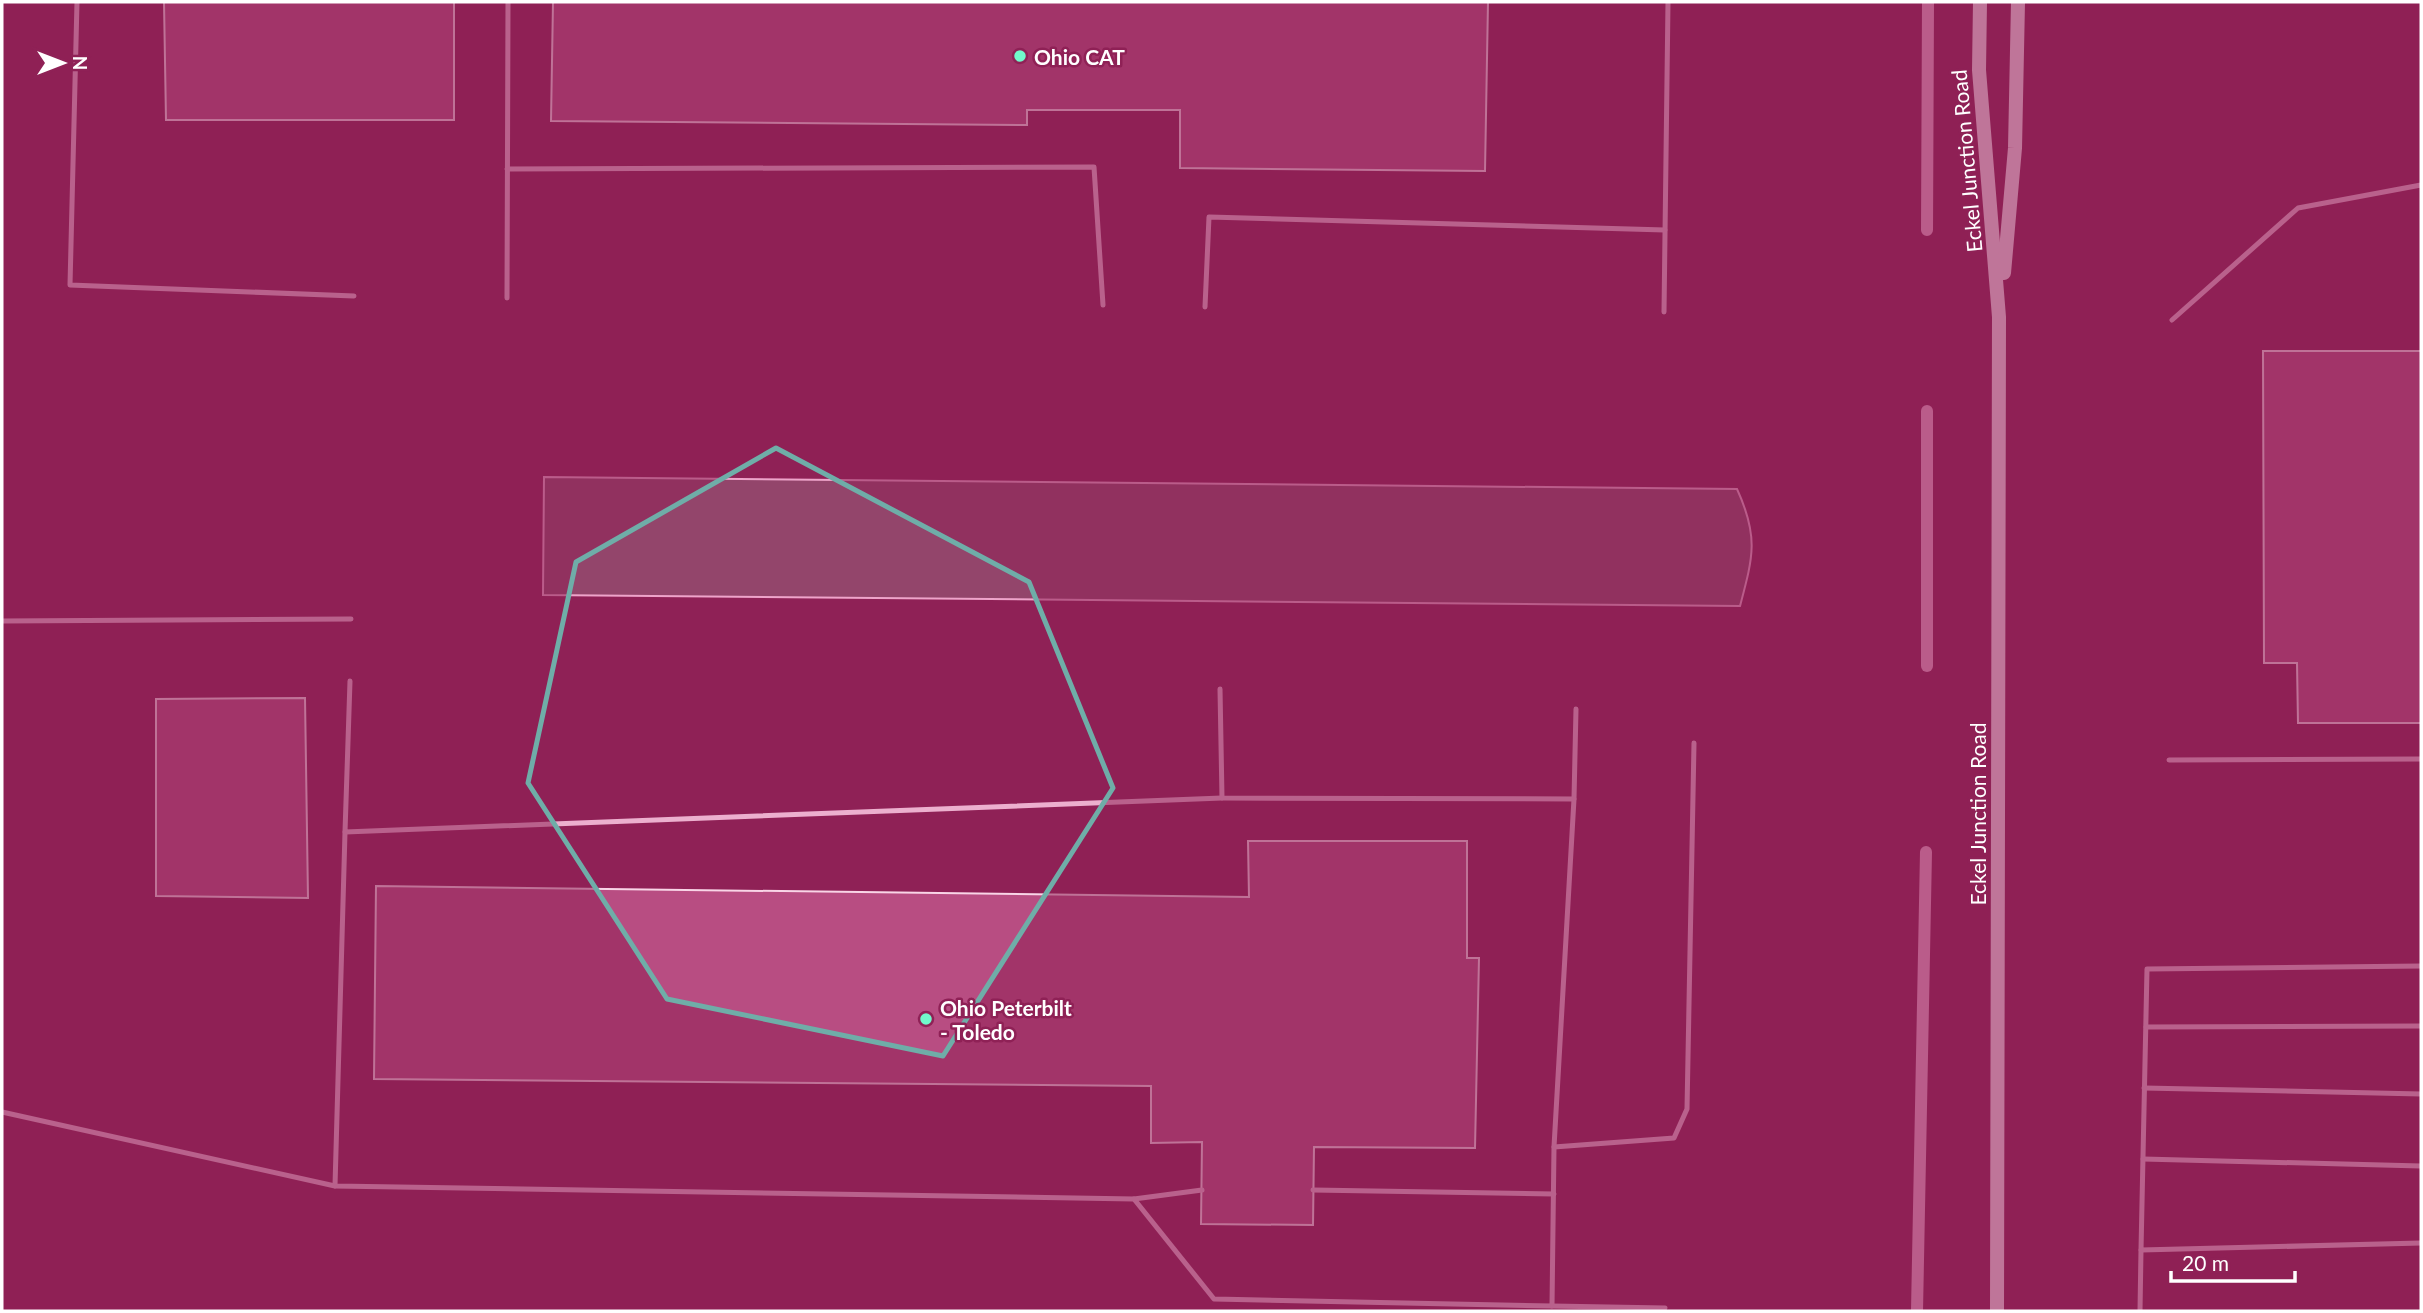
<svg xmlns="http://www.w3.org/2000/svg" width="2423" height="1313" viewBox="0 0 2423 1313" font-family="Lato,sans-serif">
<style>
.water{fill:#93456b;stroke:#eea4ca;stroke-width:2}
.lines{fill:none;stroke-linecap:round;stroke-linejoin:round}
.stream{stroke:#eea4ca;stroke-width:12}
.building{fill:#b84d82;stroke:#f9d5e7;stroke-width:2}
.lane{stroke:#ecb0ce;stroke-width:5}
.secondary{stroke:#f9dcea;stroke-width:14}
.marked{fill:none;stroke:#6fada8;stroke-width:5;stroke-linejoin:round}
.poi-dot{fill:#71f9cb;stroke:#8f2156;stroke-width:2.5}
.labels{text-anchor:middle;dominant-baseline:central;stroke-width:5;stroke-linejoin:round;paint-order:stroke}
.poi-label{font-size:21px;font-weight:bold;fill:#fff;stroke:#8f2156;text-anchor:start}
.street-label{font-size:21px;fill:#fff;stroke:#8f2156}
</style>
<rect width="100%" height="100%" fill="#8f2156"/>
<path class="water" d="M 544,477 L 1737,489 C 1759,537 1753,557 1740,606 L 543,595 Z"/>
<g class="lines">
<g class="stream">
<polyline points="1927,230 1928,2"/>
<polyline points="1927,411 1927,666"/>
<polyline points="1917,1311 1926,852"/>
</g>
</g>
<g class="building">
<polygon points="164,2 454,2 454,120 166,120"/>
<polygon points="553,2 1488,2 1485,171 1180,168 1180,110 1027,110 1027,125 551,121"/>
<polygon points="2263,351 2421,351 2421,723 2298,723 2297,663 2264,663"/>
<polygon points="305,698 308,898 156,896 156,699"/>
<polygon points="1248,841 1467,841 1467,958 1479,958 1475,1148 1314,1147 1313,1225 1201,1224 1202,1142 1151,1143 1151,1086 374,1079 376,886 1249,897"/>
</g>
<g class="lines">
<g class="lane">
<polyline points="77,2 70,285 354,296"/>
<polyline points="507,169 1094,167 1103,305"/>
<polyline points="507,298 508,2"/>
<polyline points="1205,307 1209,217 1665,230"/>
<polyline points="1664,312 1668,2"/>
<polyline points="2172,320 2298,208 2421,185"/>
<polyline points="2,621 351,619"/>
<polyline points="350,681 345,832 1222,798"/>
<polyline points="1220,689 1222,798 1574,799"/>
<polyline points="2169,760 2421,759"/>
<polyline points="2421,966 2147,969 2141,1250 2421,1243"/>
<polyline points="2146,1027 2421,1026"/>
<polyline points="2144,1088 2421,1094"/>
<polyline points="2,1112 335,1186 1134,1199 1214,1299 1552,1306 1554,1147 1574,799 1576,709"/>
<polyline points="1554,1147 1674,1138 1687,1109 1694,743"/>
<polyline points="2143,1159 2421,1166"/>
<polyline points="335,1186 345,832"/>
<polyline points="1313,1190 1554,1194"/>
<polyline points="1134,1199 1202,1190"/>
<polyline points="1552,1306 1665,1308"/>
<polyline points="2140,1311 2141,1250"/>
</g>
<g class="secondary">
<polyline points="1980,2 1979,70 1999,317 1997,1311"/>
<polyline points="2004,273 2015,148 2018,2"/>
</g>
</g>
<path d="M0 0H2423V1313H0ZM 776,448 L 1029,582 L 1113,788 L 943,1056 L 667,999 L 528,783 L 576,562 Z" fill="#8f2156" fill-opacity=".55" fill-rule="evenodd"/>
<path class="marked" d="M 776,448 L 1029,582 L 1113,788 L 943,1056 L 667,999 L 528,783 L 576,562 Z"/>
<g class="poi-dot">
<circle cx="1020" cy="56" r="7"/>
<circle cx="926" cy="1019" r="7"/>
</g>
<g class="labels">
<g class="poi-label">
<text x="1034" y="56">Ohio CAT</text>
<text x="940" y="1007">Ohio Peterbilt<tspan x="940" dy="24">- Toledo</tspan></text>
</g>
<g class="street-label">
<text transform="translate(1966 161) rotate(-95)">Eckel Junction Road</text>
<text transform="translate(1977 814) rotate(-90)">Eckel Junction Road</text>
</g>
</g>
<rect width="2423" height="1313" fill="none" stroke="#ffffff" stroke-width="7"/>
<g transform="translate(63 63) rotate(90)" stroke="#8f2156" stroke-width="5" paint-order="stroke">
<path d="M0-5L12 26L0 18L-12 26Z" fill="#ffffff"/>
<text y="-10" font-size="19" font-weight="bold" text-anchor="middle" fill="#ffffff">N</text>
</g>
<path d="M2171 1271v10h124v-10" fill="none" stroke="#ffffff" stroke-width="3.5"/>
<text x="2182" y="1271" font-size="21" fill="#ffffff" stroke="#8f2156" stroke-width="5" paint-order="stroke">20 m</text>
</svg>
